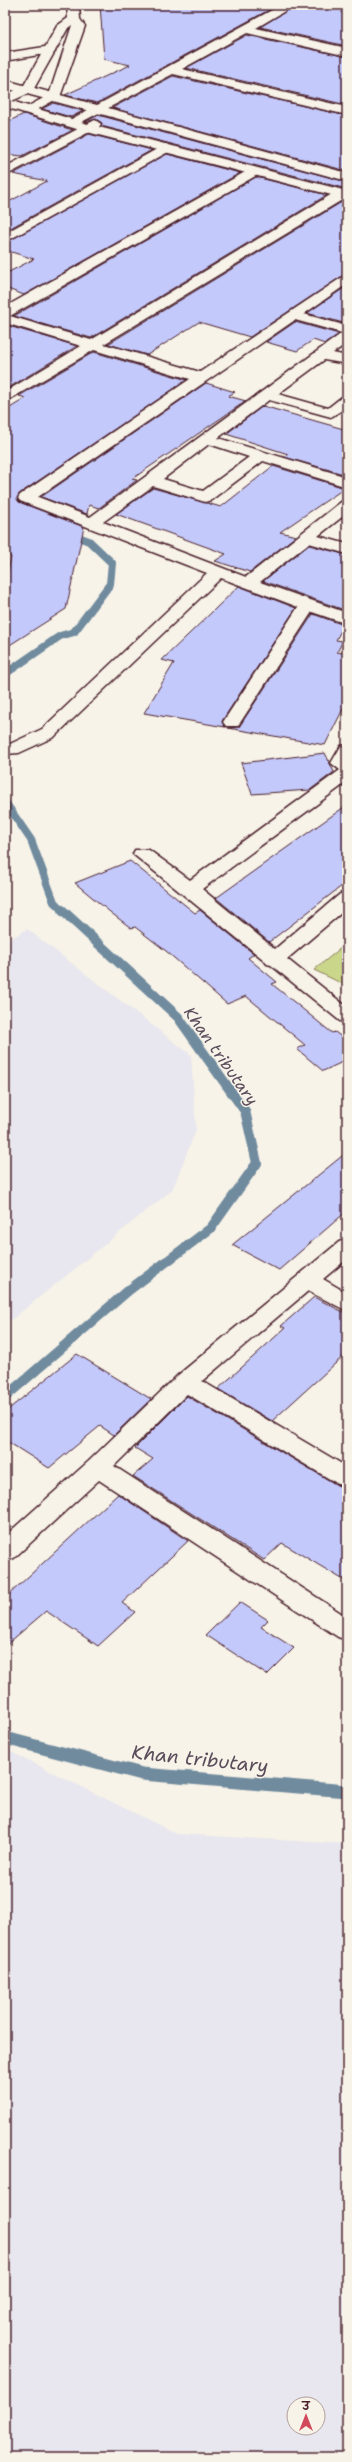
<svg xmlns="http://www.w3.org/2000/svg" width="352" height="2462" viewBox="0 0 352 2462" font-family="'Shantell Sans','Playpen Sans Deva',sans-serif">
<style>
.built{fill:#e8e6ee;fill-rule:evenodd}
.green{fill:#cad78b;stroke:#8a7b5b}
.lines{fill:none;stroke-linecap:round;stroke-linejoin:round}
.stream-far2{stroke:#708a9e;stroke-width:8}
.stream-far1{stroke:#708a9e;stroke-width:10}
.stream{stroke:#708a9e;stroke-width:13}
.building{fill:#c4c9fb;stroke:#4a1f2b}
.minor-casing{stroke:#4a1f2b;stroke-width:3}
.major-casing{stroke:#4a1f2b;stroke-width:3}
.minor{fill:#f7f3e8;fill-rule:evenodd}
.major{fill:#f7f3e8;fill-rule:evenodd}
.labels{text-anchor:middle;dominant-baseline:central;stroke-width:3;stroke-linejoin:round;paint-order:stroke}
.water-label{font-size:16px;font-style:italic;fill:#5a4c5b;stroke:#f7f3e8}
.near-water-label{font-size:19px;font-style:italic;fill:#5a4c5b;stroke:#f7f3e8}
</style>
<rect width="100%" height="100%" fill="#f7f3e8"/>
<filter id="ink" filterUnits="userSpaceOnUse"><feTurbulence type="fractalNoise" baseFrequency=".025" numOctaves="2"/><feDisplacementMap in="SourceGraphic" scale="8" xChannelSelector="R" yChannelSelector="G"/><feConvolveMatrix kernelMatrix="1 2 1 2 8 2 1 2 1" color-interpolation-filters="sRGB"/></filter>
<g filter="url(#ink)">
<g class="built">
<polygon points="27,929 191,1055 196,1130 172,1190 5,1325 5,942"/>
<path d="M 5,1749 L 177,1834 L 347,1844 L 347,2457 L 5,2457 ZM 294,2404 L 318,2404 L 318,2428 L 294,2428 Z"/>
</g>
<polygon class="green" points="347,943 347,986 314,970"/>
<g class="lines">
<g class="stream-far2">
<polyline points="5,674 60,636 74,632 110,584 112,563 89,541 70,534"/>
<polyline points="5,802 31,840 54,902 63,911"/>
</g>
<polyline class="stream-far1" points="5,1397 129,1290 211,1228 257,1163 245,1111 178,1017 62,910"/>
<polyline class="stream" points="5,1738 142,1774 347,1791"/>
</g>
<g class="building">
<polygon points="100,5 278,5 97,103 65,95 130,65 104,59"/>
<polygon points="296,5 347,5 347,46 260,27"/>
<polygon points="247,35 347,57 347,105 186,68"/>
<polygon points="173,76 347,116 347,171 112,108"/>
<polygon points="53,103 83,111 71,117 42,109"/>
<polygon points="24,114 66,128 73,130 22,156 5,154 5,123"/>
<polygon points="98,115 347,182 347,189 101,126 102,123 96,119 85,122"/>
<polygon points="89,134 152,150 5,231 5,204 47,181 13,174"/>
<polygon points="167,154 240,173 24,295 5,288 5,274 34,259 5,250 5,243"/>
<polygon points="256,177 327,195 91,338 14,316"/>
<polygon points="345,200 347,200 347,273 250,337 199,322 147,355 108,344"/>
<polygon points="347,286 347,324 307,313"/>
<polygon points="295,322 339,334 325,344 313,340 297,351 266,342"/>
<polygon points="5,325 77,346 5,390"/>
<polygon points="94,352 187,380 19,494 17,499 19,502 84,527 66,609 5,648 5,585 11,557 5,552 5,411 26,398 19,396"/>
<polygon points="206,383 235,392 228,396 246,401 132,479 137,480 99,508 89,505 87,514 41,497"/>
<polygon points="263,406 347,430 347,475 284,457 288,454 226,434"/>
<polygon points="273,466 345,488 280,532 296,536 250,572 215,561 226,554 116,514 153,488 221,507"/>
<polygon points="309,545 347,555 347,611 263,581"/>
<polygon points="239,586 296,608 222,721 225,727 144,713 174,663 162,660"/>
<polygon points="313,614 344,625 336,640 343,641 337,652 347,654 347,701 325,745 228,728 239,727"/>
<polygon points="325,753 334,772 310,790 252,794 241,763"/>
<polygon points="347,805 347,882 269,942 216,898"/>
<polygon points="130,861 195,913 200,910 254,954 248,958 277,982 272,984 332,1033 335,1032 347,1041 347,1060 323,1071 297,1049 305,1045 246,996 227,1004 166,951 135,927 131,928 110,912 75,883"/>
<polygon points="347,1152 347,1211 279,1270 232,1245"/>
<polygon points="314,1297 347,1314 347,1353 272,1421 218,1389 285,1328 281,1326"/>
<polygon points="77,1354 151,1399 114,1435 100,1426 49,1468 5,1440 5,1412"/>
<polygon points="187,1396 337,1485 347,1489 347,1582 282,1543 264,1560 133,1476 153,1459 135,1448"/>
<polygon points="118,1494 188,1541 122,1603 135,1612 98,1646 46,1611 5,1646 5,1598"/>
<polygon points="240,1602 268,1620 261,1627 294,1648 267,1675 206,1635"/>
</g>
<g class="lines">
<defs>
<g id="minor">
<polygon points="67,5 79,5 80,19 85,26 60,97 33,112 29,113 23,109 49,95 72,25 68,28 32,92 5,104 5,95 23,87 57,26 68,18"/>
<polygon points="281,5 295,5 256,28 347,48 347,56 247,33 182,69 347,107 347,115 173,74 74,126 66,126 64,123"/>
<polygon points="95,120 101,124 99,127 5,176 5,167"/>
<polygon points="166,144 172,148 170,151 5,242 5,233"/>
<path d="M 254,167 L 260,171 L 259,174 L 10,316 L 91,340 L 337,191 L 347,191 L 347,197 L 104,344 L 200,372 L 347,274 L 347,284 L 304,314 L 347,326 L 347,343 L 333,353 L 347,356 L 347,364 L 324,360 L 278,394 L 328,408 L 342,397 L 347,396 L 347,407 L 331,417 L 269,400 L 218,438 L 347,477 L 347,487 L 263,461 L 211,500 L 205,502 L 153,486 L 103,522 L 246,577 L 341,502 L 347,500 L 347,513 L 318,536 L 347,544 L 347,554 L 309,543 L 260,582 L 347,613 L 347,624 L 312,612 L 238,726 L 226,726 L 223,722 L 298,607 L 221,578 L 54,737 L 19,753 L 5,754 L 5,744 L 10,744 L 42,729 L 207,573 L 20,501 L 18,498 L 20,495 L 190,379 L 94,350 L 5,402 L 5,392 L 81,346 L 5,323 L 5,307 ZM 295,320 L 342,333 L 90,517 L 38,497 ZM 209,444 L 249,457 L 203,491 L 163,479 Z"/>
<polygon points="347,745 347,782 202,889 275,949 340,894 347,892 347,908 287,959 347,1007 347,1023 340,1021 271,965 267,964 264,960 133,854 135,850 149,850 190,880 340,770 331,763 341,746"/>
<polygon points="347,1239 347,1259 323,1279 347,1293 347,1311 308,1291 202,1381 347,1467 347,1487 338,1484 187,1394 114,1466 347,1617 347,1640 338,1637 99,1480 14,1558 5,1561 5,1536 89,1461 177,1376 339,1242"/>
</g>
<g id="major">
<polygon points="51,46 55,48 55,52 5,61 5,53"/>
<polygon points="5,80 347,173 347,181 5,88"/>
<polygon points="5,99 91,125 347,191 347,199 83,131 5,107"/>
</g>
</defs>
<use href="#minor" class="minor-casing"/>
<use href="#major" class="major-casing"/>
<use href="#minor" class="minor"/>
<use href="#major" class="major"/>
</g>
</g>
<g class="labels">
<g class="water-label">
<text transform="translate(221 1056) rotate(55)">Khan tributary</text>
</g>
<g class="near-water-label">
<text transform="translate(200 1759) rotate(6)">Khan tributary</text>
</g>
</g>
<rect width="352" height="2462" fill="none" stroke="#f7f3e8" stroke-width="20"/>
<rect x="10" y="10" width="332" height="2442" fill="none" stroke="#4a1f2b" stroke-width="1.5" filter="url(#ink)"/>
<g transform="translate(306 2416)"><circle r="19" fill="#f7f3e8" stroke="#b29e9c"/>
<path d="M0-3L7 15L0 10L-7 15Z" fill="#d1495b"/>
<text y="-6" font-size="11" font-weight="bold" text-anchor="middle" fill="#4a1f2b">उ</text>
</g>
</svg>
